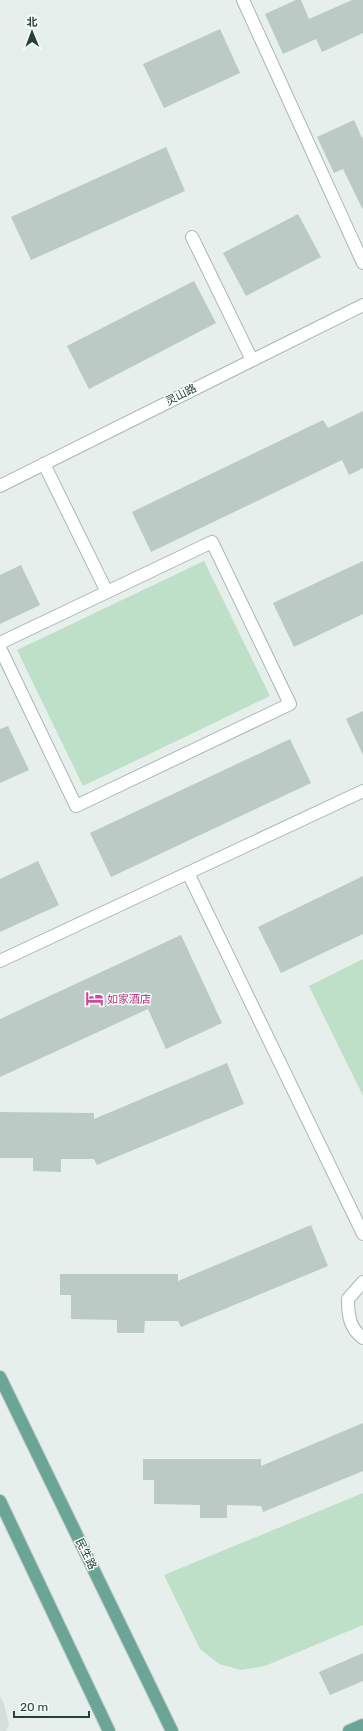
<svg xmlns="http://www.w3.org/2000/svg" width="363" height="1731" viewBox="0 0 363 1731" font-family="Rubik,'Noto Sans SC',sans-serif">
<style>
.built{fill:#d4dfda}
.green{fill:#bfe0c8}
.building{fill:#bbcac4}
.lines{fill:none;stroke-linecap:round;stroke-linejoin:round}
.minor-casing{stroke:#a8b8b2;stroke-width:14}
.major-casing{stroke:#c2cac8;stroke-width:14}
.minor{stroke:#fff;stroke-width:12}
.major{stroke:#6aa596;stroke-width:12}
.labels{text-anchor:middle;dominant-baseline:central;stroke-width:3;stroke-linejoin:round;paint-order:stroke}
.street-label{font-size:11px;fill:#24423a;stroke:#f7fbf9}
.hotel-label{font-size:11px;fill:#b23c85;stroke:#f7fbf9;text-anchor:start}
</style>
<rect width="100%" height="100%" fill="#e6efeb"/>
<polygon class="built" points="0,1695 4,1704 9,1725 6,1731 0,1731"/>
<g class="green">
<polygon points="204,561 270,696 83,786 17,650"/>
<polygon points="363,959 363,1096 309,986"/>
<polygon points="363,1493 363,1625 265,1666 241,1670 219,1664 200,1649 164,1575"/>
</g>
<g class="building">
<polygon points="296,0 301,0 309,19 352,0 363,0 363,33 322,52 316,39 283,54 265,14"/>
<polygon points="220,29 240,73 164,108 143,64"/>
<polygon points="354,120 362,138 363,137 363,210 343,169 334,173 317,137"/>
<polygon points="166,147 185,191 31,260 11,217"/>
<polygon points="298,214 321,257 246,296 223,253"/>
<polygon points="194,281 216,323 89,389 67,346"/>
<polygon points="363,411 363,468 349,475 342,460 151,552 132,512 323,420 328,428"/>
<polygon points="363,561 363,614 294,647 273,603"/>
<polygon points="21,565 40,605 0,624 0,575"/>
<polygon points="363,711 363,755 346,719"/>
<polygon points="8,726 29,770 0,783 0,729"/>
<polygon points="290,739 311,783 111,877 90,833"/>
<polygon points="38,861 59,905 0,932 0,879"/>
<polygon points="363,876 363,934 281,973 258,927"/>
<polygon points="181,935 222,1023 166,1049 148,1009 0,1077 0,1019"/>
<polygon points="227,1063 244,1104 97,1165 94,1159 61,1159 61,1172 33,1171 33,1158 0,1158 0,1112 94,1113 94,1119"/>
<polygon points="311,1225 328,1266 181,1327 178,1321 145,1321 144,1333 117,1333 117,1320 71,1319 71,1295 60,1295 60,1274 178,1274 178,1281"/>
<polygon points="363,1423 363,1471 263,1512 261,1506 227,1505 227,1518 200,1518 200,1505 154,1504 154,1480 143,1480 143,1459 261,1459 261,1466"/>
<polygon points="363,1653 363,1681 330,1695 319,1672"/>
</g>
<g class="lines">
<defs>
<g id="minor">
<polyline points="243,0 363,263"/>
<polyline points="192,237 252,360"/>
<polyline points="44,464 107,592"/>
<polyline points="0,486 363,305"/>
<polyline points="0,643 212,542 290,704 76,806 0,648"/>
<polyline points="188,873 363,1234"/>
<polyline points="0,961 363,791"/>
<path d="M 363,1282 L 348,1299 C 348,1314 349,1328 363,1338"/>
</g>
<g id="major">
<polyline points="0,1377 172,1731"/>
<polyline points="0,1501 109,1731"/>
<polyline points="349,1731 363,1725"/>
</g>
</defs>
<use href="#minor" class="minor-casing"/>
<use href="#major" class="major-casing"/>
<use href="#minor" class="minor"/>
<use href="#major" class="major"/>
</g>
<defs>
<symbol id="hotel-bare" viewBox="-9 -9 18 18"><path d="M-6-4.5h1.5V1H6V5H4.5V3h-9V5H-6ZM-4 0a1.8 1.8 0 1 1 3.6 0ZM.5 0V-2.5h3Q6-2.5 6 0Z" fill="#d1479c" stroke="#f7fbf9" stroke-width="2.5" paint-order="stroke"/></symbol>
</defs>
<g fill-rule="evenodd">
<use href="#hotel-bare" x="82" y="986" width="25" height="25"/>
</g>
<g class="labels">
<g class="street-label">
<text transform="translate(181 395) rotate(-27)">灵山路</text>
<text transform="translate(86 1554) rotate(64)">民生路</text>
</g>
<g class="hotel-label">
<text x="107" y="999">如家酒店</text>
</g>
</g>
<g transform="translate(32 32) rotate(359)" stroke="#f7fbf9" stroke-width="3" paint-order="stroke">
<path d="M0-3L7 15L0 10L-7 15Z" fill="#24423a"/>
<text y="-6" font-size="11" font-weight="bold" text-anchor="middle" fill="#24423a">北</text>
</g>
<path d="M14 1711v6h75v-6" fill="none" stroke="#24423a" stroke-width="2"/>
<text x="20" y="1711" font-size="12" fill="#24423a" stroke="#f7fbf9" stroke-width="3" paint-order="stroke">20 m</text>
</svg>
